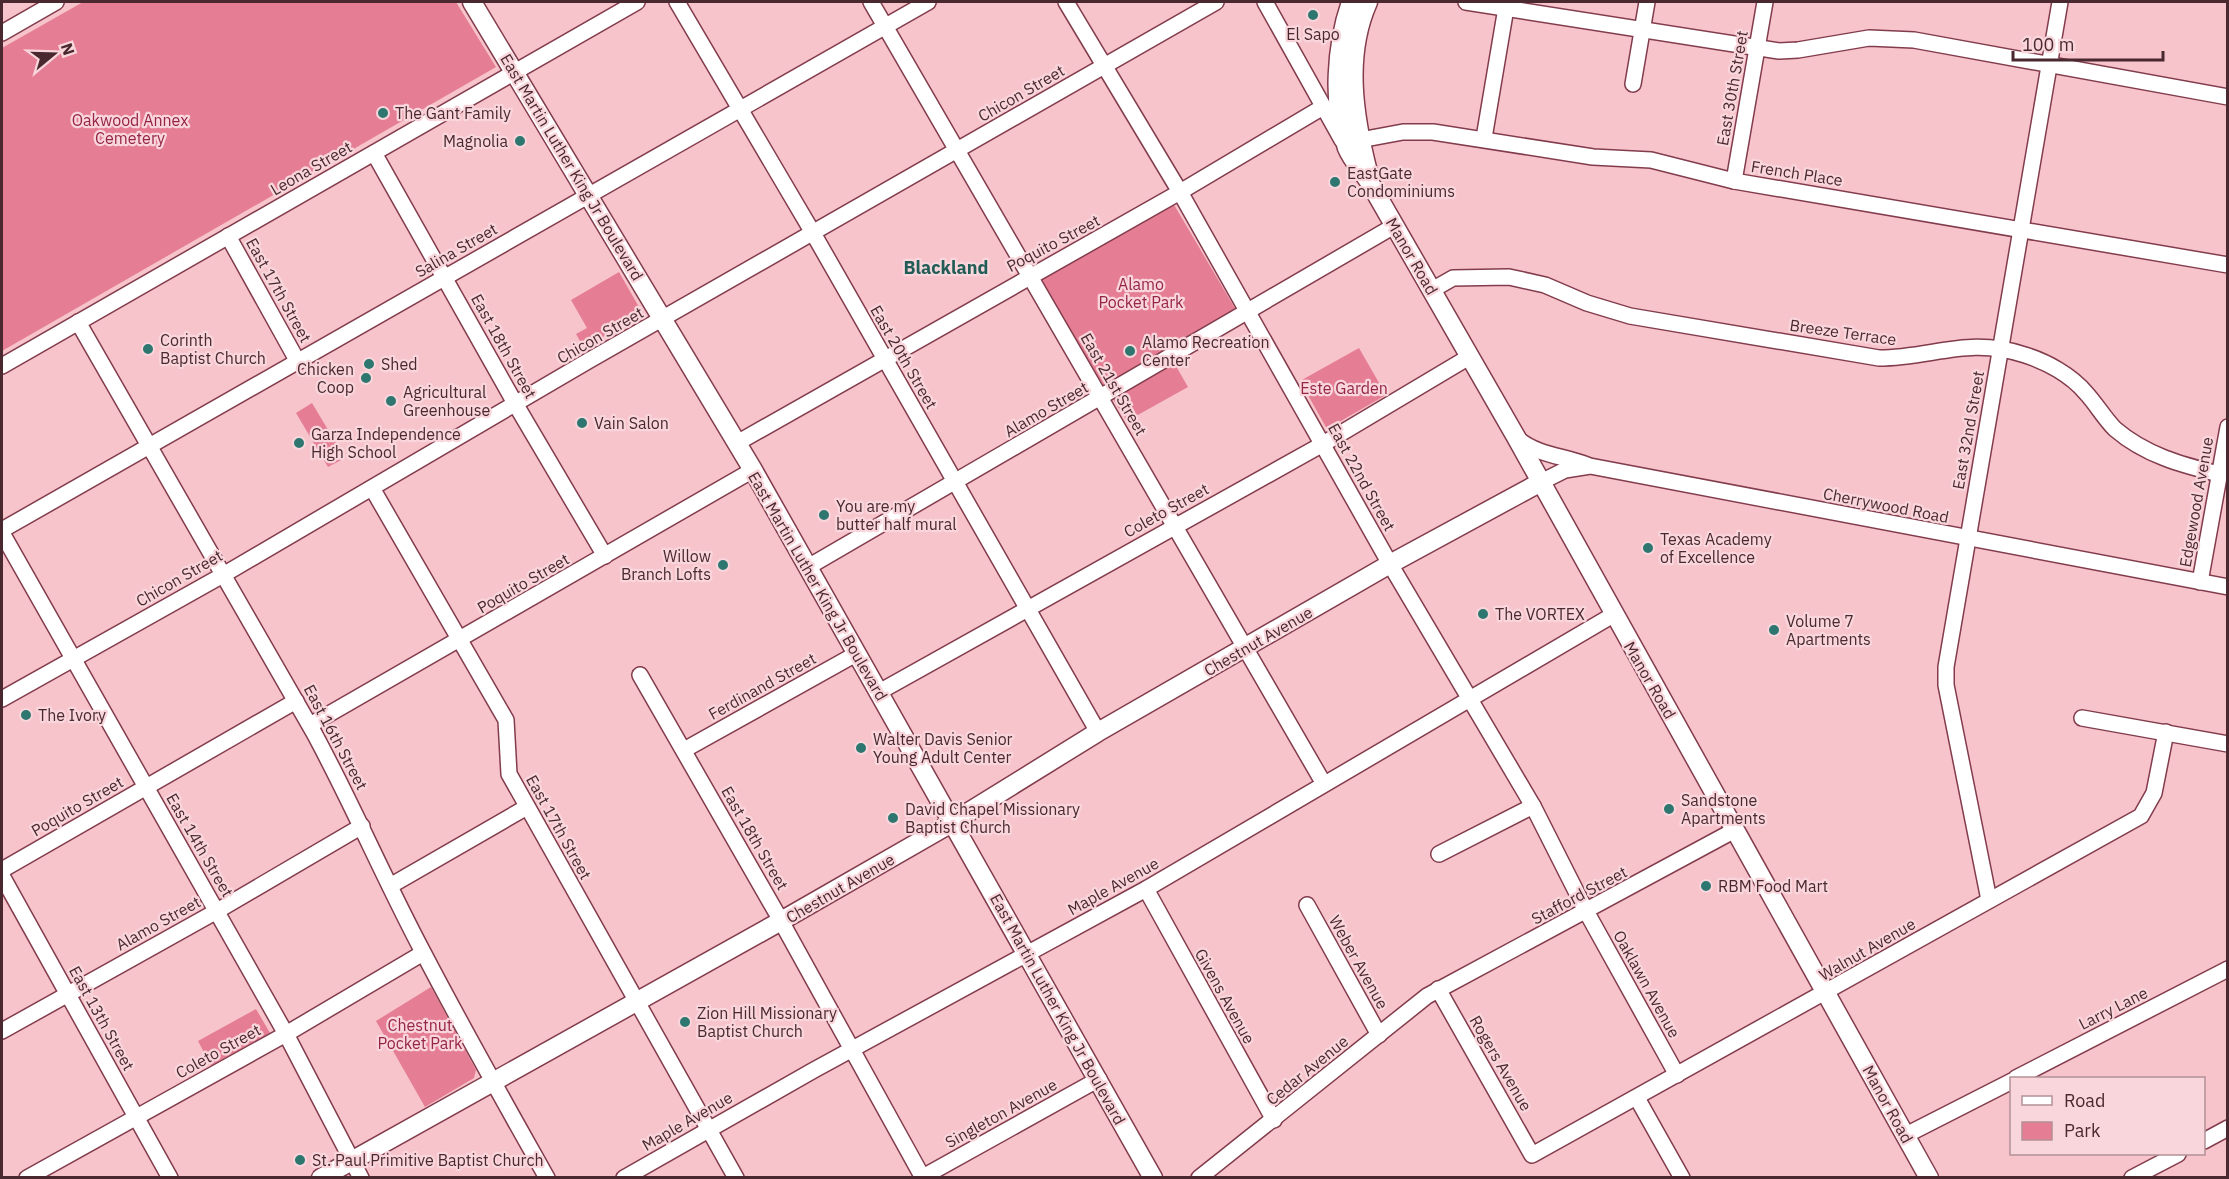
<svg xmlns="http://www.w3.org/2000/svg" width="2229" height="1179" viewBox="0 0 2229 1179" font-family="'IBM Plex Sans',sans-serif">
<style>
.green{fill:#e57e94}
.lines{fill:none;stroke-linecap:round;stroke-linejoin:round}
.minor-casing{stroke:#823c4c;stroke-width:18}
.major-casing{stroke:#823c4c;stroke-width:21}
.minor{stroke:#fff;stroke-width:15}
.major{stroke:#fff;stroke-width:18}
.poi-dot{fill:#2e7670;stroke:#f9d6db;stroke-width:2}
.labels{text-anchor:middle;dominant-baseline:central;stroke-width:4.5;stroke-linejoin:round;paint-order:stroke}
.poi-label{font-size:16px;fill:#49292f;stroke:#f9d6db;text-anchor:start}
.street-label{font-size:16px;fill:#49292f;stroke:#f9d6db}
.park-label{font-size:16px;fill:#952547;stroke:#f9d6db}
.neighbourhood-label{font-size:18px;font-weight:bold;fill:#225c57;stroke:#f9d6db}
</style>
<rect width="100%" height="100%" fill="#f7c4cc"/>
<g class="green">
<polygon points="83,2 456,2 496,67 2,351 2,48"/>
<polygon points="1173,203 1236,310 1104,386 1043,285 1043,277"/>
<polygon points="619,272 643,314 584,348 576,334 587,328 571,300"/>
<polygon points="1359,348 1386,395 1327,429 1300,381"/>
<polygon points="1173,361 1188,387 1127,421 1111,396"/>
<polygon points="312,403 345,458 328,467 296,413"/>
<polygon points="431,987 476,1070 474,1078 425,1107 376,1021"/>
<polygon points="256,1009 270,1033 211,1066 198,1041"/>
</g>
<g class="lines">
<defs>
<g id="minor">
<polyline points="677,2 813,233 1098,732"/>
<polyline points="871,2 1324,784"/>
<polyline points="1066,2 1180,192 1390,564 1533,806 1586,911 1677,1075"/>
<polyline points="1265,2 1342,140"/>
<polyline points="1466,2 1779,51 1798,50 1869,38 1914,40 2228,97"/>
<polyline points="2,33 56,2"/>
<polyline points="1633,84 1647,2"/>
<polyline points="1484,138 1507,2"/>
<polyline points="1360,140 1403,132 1433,132 1593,157 1651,160 1734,181 2228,265"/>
<polyline points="374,153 516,405 605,556"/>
<polyline points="1734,181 1765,2"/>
<polyline points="228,236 298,362"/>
<path d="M 1432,290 L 1453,278 L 1509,277 L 1545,285 L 1587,303 L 1630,316 L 1879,358 C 1933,358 1968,336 2025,355 C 2047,362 2071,375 2086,393 C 2097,405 2104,418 2115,429 C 2145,455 2182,465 2219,474"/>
<path d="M 78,322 L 314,733 C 353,805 385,881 424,954 C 463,1029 505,1103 547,1178"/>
<polyline points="2,366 637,2"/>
<path d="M 1518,439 C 1537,455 1564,456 1587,465"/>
<polyline points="737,443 1180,192 1323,107"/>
<polyline points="1541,482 1565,470 1590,466 2228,587"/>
<polyline points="372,488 506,720 509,774 736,1178"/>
<polyline points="2,530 928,2"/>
<polyline points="2,533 286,1034 361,1178"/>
<polyline points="808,567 1394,226"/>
<polyline points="2200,582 2228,427"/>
<polyline points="640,675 776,912 923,1178"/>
<polyline points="879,692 1323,444 1469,357"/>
<polyline points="2,699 223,575 588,361 1216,2"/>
<polyline points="2082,718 2228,744"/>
<polyline points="310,725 753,470"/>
<polyline points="684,750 856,654"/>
<polyline points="1439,854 1533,806"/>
<polyline points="2,870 296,701"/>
<polyline points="2,876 170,1178"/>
<polyline points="390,886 527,807"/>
<polyline points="1146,889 1274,1120"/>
<polyline points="1989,900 1946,685 1946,667 2060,2"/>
<polyline points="1307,905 1379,1035"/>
<polyline points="1438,989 1532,1155 2141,816 2154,793 2166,732"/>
<polyline points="2,1031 217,911 362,826"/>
<polyline points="2016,1078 2228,969"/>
<polyline points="1637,1098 1682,1178"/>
<polyline points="1906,1135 2012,1081"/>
<polyline points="2204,1141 2228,1128"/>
<polyline points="27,1178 286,1034 423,953"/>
<polyline points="624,1178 814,1070 1146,889 1613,615"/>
<polyline points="921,1178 1099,1079"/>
<polyline points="1199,1178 1427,996 1735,830"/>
<polyline points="2132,1178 2178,1154"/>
</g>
<g id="major">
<polyline points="472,2 753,470 1153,1178"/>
<path d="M 1351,2 C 1336,45 1332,104 1347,148 C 1352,160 1363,172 1370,183 L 1516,437 L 1929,1178"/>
<path d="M 1368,172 C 1354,117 1344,56 1368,2"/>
<polyline points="321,1178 781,921 943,828 1098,732 1390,564 1541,482"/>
</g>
</defs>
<use href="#minor" class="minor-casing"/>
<use href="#major" class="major-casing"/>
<use href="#minor" class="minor"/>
<use href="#major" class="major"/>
</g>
<g class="poi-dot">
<circle cx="1313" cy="15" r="6"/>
<circle cx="383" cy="113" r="6"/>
<circle cx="520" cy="141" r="6"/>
<circle cx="1335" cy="182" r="6"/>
<circle cx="148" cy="349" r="6"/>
<circle cx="1130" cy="351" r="6"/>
<circle cx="369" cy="364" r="6"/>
<circle cx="366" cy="378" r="6"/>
<circle cx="391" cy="401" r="6"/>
<circle cx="582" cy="423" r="6"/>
<circle cx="299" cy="443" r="6"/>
<circle cx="824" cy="515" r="6"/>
<circle cx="1648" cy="548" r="6"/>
<circle cx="723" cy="565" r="6"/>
<circle cx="1483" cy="614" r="6"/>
<circle cx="1774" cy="630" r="6"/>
<circle cx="26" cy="715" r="6"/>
<circle cx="861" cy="748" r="6"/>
<circle cx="1669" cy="809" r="6"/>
<circle cx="893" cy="818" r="6"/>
<circle cx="1706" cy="886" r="6"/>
<circle cx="685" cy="1022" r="6"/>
<circle cx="300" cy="1160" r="6"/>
</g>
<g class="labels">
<g class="poi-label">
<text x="1313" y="34" text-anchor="middle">El Sapo</text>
<text x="395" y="113">The Gant Family</text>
<text x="508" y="141" text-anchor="end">Magnolia</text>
<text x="1347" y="173">EastGate<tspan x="1347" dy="18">Condominiums</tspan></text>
<text x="160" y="340">Corinth<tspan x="160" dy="18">Baptist Church</tspan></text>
<text x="1142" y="342">Alamo Recreation<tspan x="1142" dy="18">Center</tspan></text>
<text x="381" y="364">Shed</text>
<text x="354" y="369" text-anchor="end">Chicken<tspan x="354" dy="18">Coop</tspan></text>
<text x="403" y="392">Agricultural<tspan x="403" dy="18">Greenhouse</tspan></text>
<text x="594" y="423">Vain Salon</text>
<text x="311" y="434">Garza Independence<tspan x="311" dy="18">High School</tspan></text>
<text x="836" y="506">You are my<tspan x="836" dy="18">butter half mural</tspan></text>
<text x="1660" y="539">Texas Academy<tspan x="1660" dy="18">of Excellence</tspan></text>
<text x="711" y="556" text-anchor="end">Willow<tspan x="711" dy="18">Branch Lofts</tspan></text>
<text x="1495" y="614">The VORTEX</text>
<text x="1786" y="621">Volume 7<tspan x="1786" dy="18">Apartments</tspan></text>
<text x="38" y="715">The Ivory</text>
<text x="873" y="739">Walter Davis Senior<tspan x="873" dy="18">Young Adult Center</tspan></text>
<text x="1681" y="800">Sandstone<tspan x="1681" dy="18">Apartments</tspan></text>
<text x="905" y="809">David Chapel Missionary<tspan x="905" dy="18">Baptist Church</tspan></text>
<text x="1718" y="886">RBM Food Mart</text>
<text x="697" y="1013">Zion Hill Missionary<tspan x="697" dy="18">Baptist Church</tspan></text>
<text x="312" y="1160">St. Paul Primitive Baptist Church</text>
</g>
<g class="street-label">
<text transform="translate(1732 88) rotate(-80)">East 30th Street</text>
<text transform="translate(1021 93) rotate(-30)">Chicon Street</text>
<text transform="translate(572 167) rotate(59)">East Martin Luther King Jr Boulevard</text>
<text transform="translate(311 168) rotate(-30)">Leona Street</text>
<text transform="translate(1797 173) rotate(9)">French Place</text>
<text transform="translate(1053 243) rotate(-28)">Poquito Street</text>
<text transform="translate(456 250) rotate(-30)">Salina Street</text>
<text transform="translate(1412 256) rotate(60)">Manor Road</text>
<text transform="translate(279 290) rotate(61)">East 17th Street</text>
<text transform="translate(1843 332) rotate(8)">Breeze Terrace</text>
<text transform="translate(600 335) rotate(-30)">Chicon Street</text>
<text transform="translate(504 346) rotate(61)">East 18th Street</text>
<text transform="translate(904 357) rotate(60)">East 20th Street</text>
<text transform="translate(1114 384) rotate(60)">East 21st Street</text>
<text transform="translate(1046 409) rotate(-30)">Alamo Street</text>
<text transform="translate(1968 430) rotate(-80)">East 32nd Street</text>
<text transform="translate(1362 477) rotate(61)">East 22nd Street</text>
<text transform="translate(2196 502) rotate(-80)">Edgewood Avenue</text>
<text transform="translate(1886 505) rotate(11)">Cherrywood Road</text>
<text transform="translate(1166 510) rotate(-29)">Coleto Street</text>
<text transform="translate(179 578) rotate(-30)">Chicon Street</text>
<text transform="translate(523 583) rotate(-30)">Poquito Street</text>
<text transform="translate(818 586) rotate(60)">East Martin Luther King Jr Boulevard</text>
<text transform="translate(1258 641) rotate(-30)">Chestnut Avenue</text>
<text transform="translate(1650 680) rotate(60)">Manor Road</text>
<text transform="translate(762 686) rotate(-29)">Ferdinand Street</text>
<text transform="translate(336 737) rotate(62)">East 16th Street</text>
<text transform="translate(77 806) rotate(-30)">Poquito Street</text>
<text transform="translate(559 827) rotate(61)">East 17th Street</text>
<text transform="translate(755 838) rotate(60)">East 18th Street</text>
<text transform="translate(200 845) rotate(60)">East 14th Street</text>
<text transform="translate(1113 886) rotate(-29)">Maple Avenue</text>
<text transform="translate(840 888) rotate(-30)">Chestnut Avenue</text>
<text transform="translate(1579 895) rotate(-28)">Stafford Street</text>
<text transform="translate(158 923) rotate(-29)">Alamo Street</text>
<text transform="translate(1867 949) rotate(-30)">Walnut Avenue</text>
<text transform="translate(1359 962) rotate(61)">Weber Avenue</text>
<text transform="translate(1647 984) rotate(61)">Oaklawn Avenue</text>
<text transform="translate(1225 996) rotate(61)">Givens Avenue</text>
<text transform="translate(2113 1008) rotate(-27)">Larry Lane</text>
<text transform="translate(1058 1009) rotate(61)">East Martin Luther King Jr Boulevard</text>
<text transform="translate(102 1018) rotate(61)">East 13th Street</text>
<text transform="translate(218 1051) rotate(-29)">Coleto Street</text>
<text transform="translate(1501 1063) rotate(60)">Rogers Avenue</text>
<text transform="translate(1307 1070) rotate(-39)">Cedar Avenue</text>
<text transform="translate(1888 1104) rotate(61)">Manor Road</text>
<text transform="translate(1001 1113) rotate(-29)">Singleton Avenue</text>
<text transform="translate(687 1121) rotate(-30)">Maple Avenue</text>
</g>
<g class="park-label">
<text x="130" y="120">Oakwood Annex<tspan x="130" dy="18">Cemetery</tspan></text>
<text x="1141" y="284">Alamo<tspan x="1141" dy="18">Pocket Park</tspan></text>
<text x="1344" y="388">Este Garden</text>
<text x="420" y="1025">Chestnut<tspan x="420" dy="18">Pocket Park</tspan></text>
</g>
<g class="neighbourhood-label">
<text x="946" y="267">Blackland</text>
</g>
</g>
<rect width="2229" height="1179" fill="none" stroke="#49292f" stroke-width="6"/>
<rect x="2010" y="1077" width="195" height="78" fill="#f9d6db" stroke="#b39196" stroke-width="1.5"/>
<rect x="2022" y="1096" width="30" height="9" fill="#ffffff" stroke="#b39196" stroke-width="1.5"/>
<text x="2064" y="1107" font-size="18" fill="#49292f">Road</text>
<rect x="2022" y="1122" width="30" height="18" fill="#e57e94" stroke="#b39196" stroke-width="1.5"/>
<text x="2064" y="1137" font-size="18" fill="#49292f">Park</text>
<g transform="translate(54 54) rotate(71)" stroke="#f9d6db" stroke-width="4.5" paint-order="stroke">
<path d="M0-4.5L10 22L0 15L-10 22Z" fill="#49292f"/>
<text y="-9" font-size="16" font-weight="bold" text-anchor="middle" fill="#49292f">N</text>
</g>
<path d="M2013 51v9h150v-9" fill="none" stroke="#49292f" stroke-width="3"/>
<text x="2022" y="51" font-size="18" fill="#49292f" stroke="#f9d6db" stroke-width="4.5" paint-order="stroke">100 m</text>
</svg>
